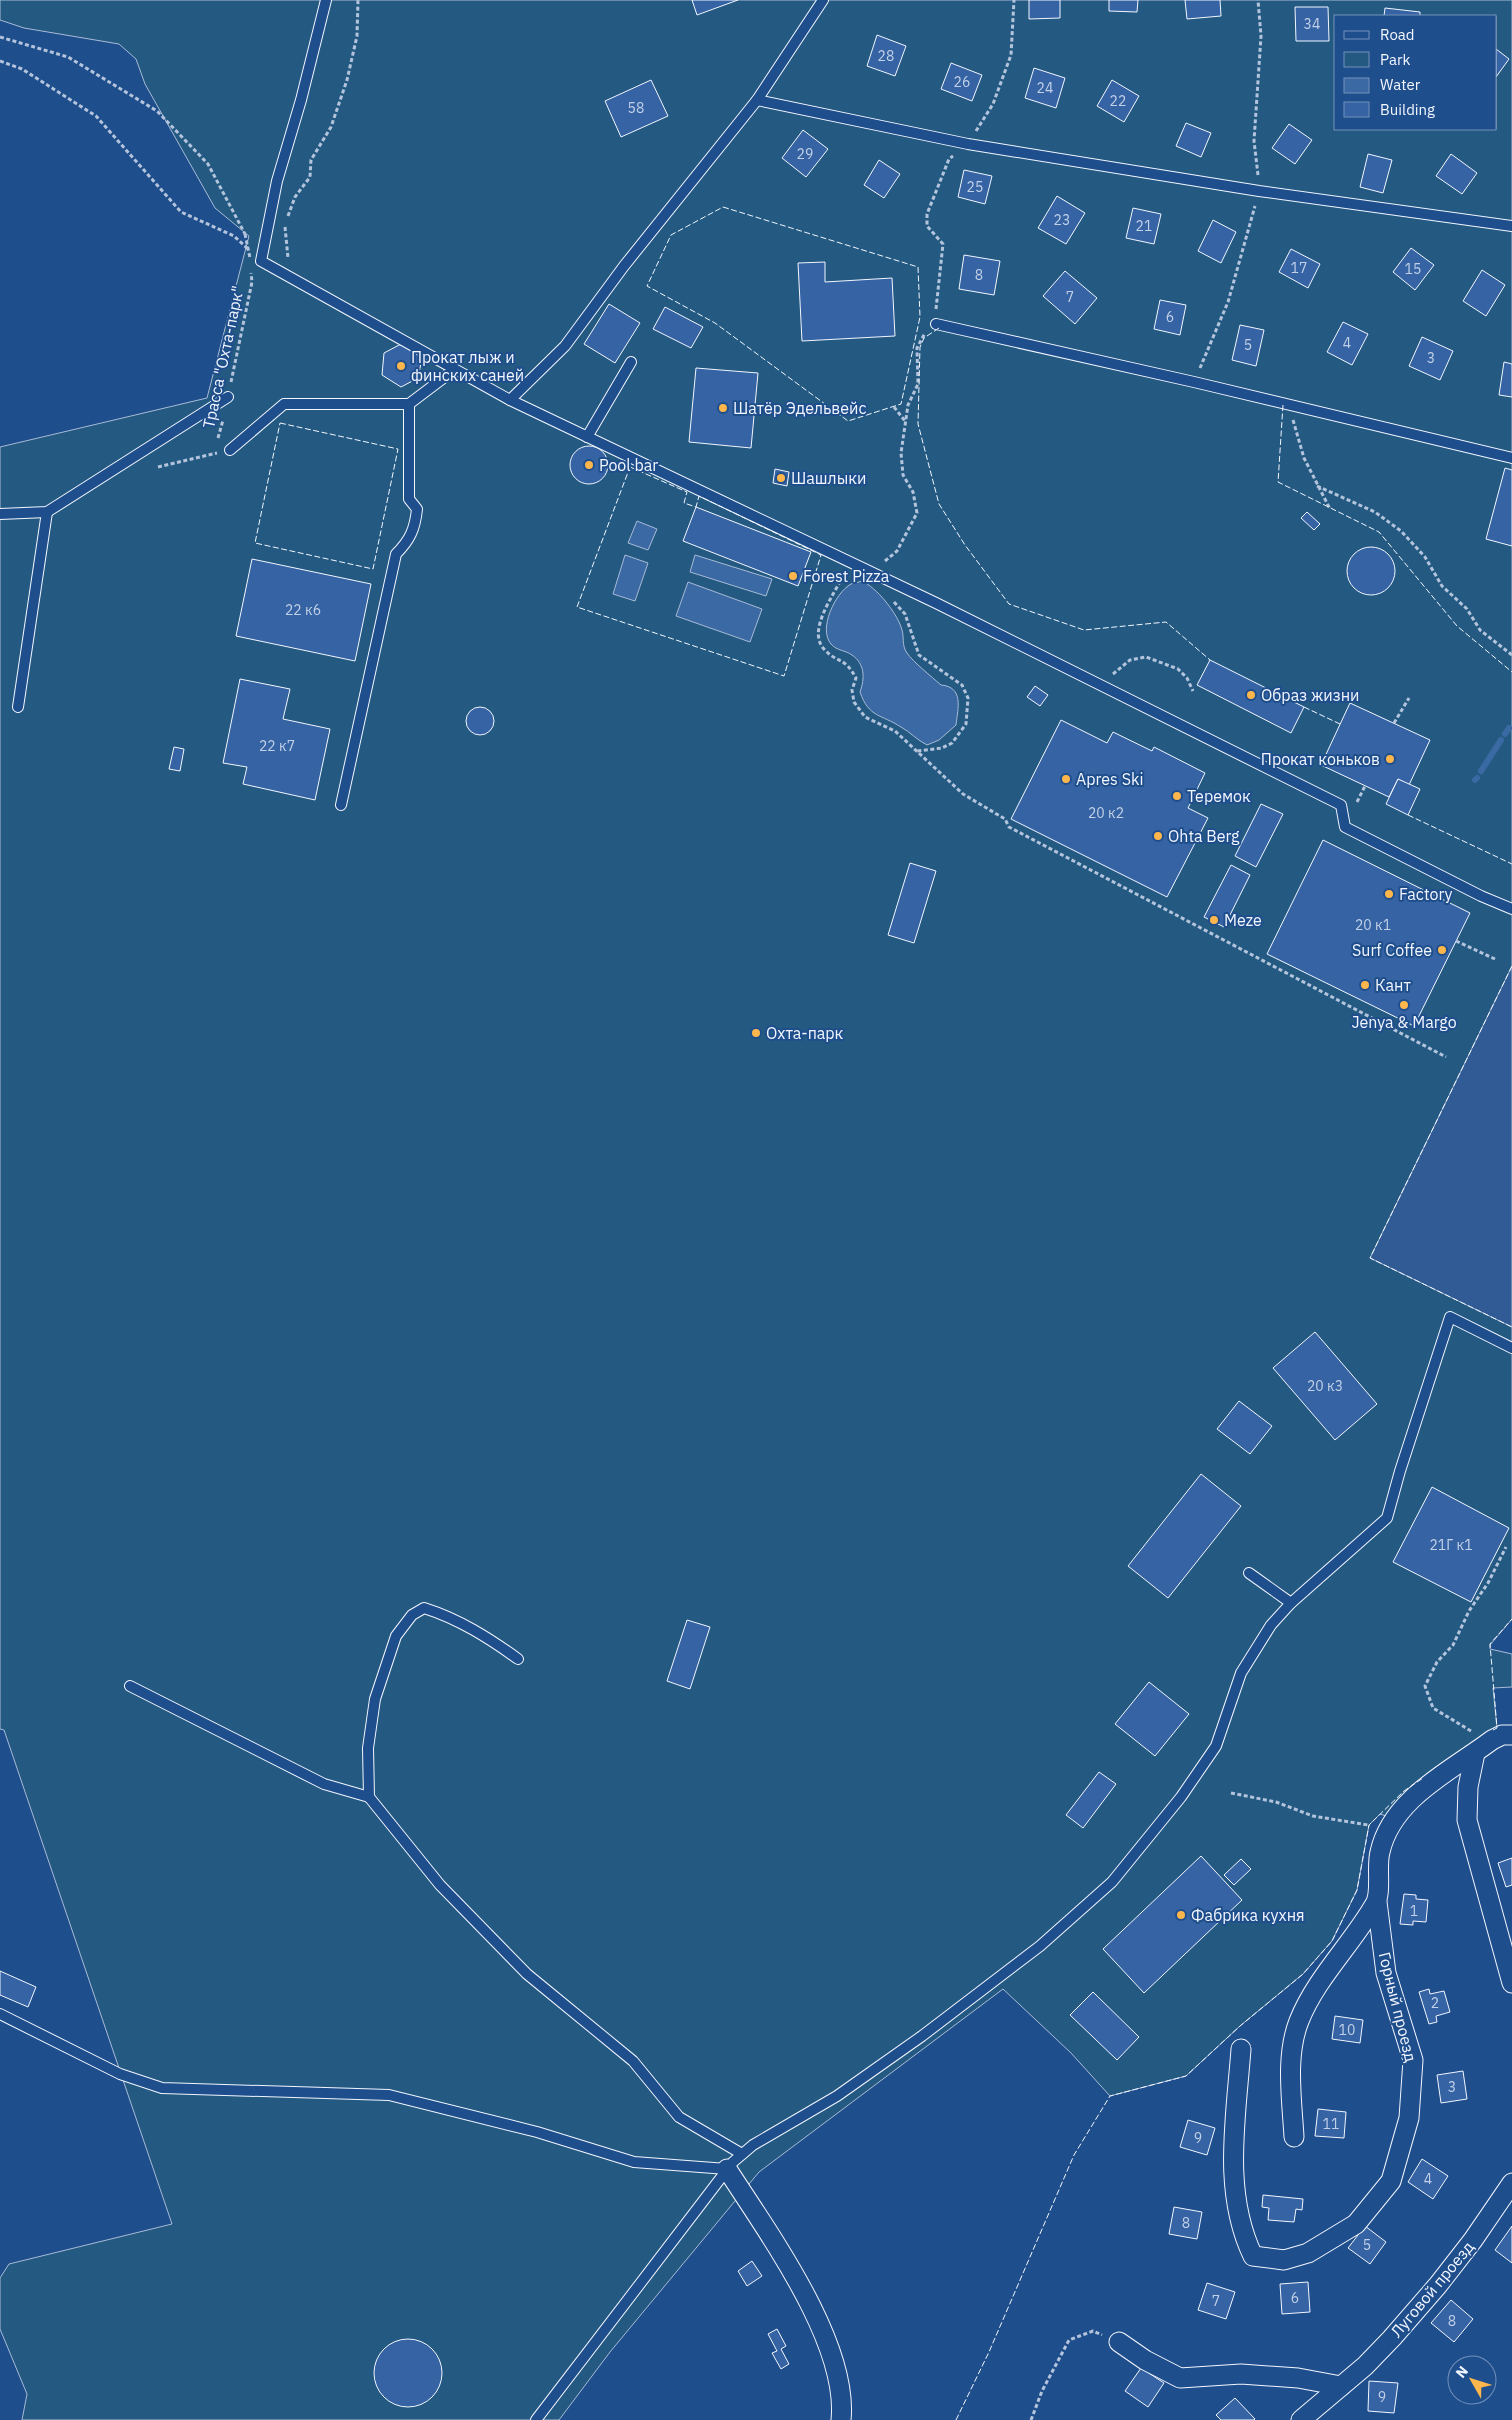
<svg xmlns="http://www.w3.org/2000/svg" width="1512" height="2420" viewBox="0 0 1512 2420" font-family="'IBM Plex Sans',sans-serif">
<style>
.green{fill:#245a82;stroke:#a8bbd7;fill-rule:evenodd}
.parking{fill:#305b95;stroke:#a8bbd7}
.water{fill:#3b69a3;stroke:#a8bbd7}
.lines{fill:none;stroke-linecap:round;stroke-linejoin:round}
.stream{stroke:#3b69a3;stroke-width:6}
.building{fill:#3563a3;stroke:#f2f6ff}
.lane-casing{stroke:#f2f6ff;stroke-width:12}
.street-casing{stroke:#f2f6ff;stroke-width:21}
.path{stroke:#b3c4dc;stroke-width:3;stroke-dasharray:4 2.5;stroke-linecap:butt}
.lane{stroke:#1f4e8c;stroke-width:10}
.street{stroke:#1f4e8c;stroke-width:19}
.path-bridge{stroke:#b3c4dc;stroke-width:3;stroke-dasharray:4 2.5;stroke-linecap:butt}
.fence{stroke:#f2f6ff;stroke-width:1;stroke-dasharray:6 2.5;stroke-linecap:butt}
.poi-dot{fill:#ffb74d;stroke:#1f4e8c;stroke-width:2}
.labels{text-anchor:middle;dominant-baseline:central;stroke-width:4;stroke-linejoin:round;paint-order:stroke}
.number-label{font-size:14px;fill:#c3d1e8}
.street-label{font-size:16px;fill:#f2f6ff;stroke:#1f4e8c}
.poi-label{font-size:16px;fill:#f2f6ff;stroke:#1f4e8c;text-anchor:start}
</style>
<rect width="100%" height="100%" fill="#1f4e8c"/>
<path class="green" d="M 0,0 L 1512,0 L 1512,1619 L 1490,1645 L 1490,1649 L 1512,1654 L 1512,1687 L 1493,1688 L 1497,1728 L 1386,1816 L 1380,1814 L 1369,1825 L 1357,1890 L 1332,1941 L 1303,1974 L 1240,2026 L 1186,2076 L 1110,2096 L 1071,2053 L 1003,1989 L 759,2172 L 610,2352 L 559,2420 L 22,2420 L 27,2394 L 0,2329 L 0,2278 L 9,2264 L 172,2224 L 4,1730 L 0,1729 L 0,447 L 207,398 L 249,236 L 215,208 L 145,84 L 136,59 L 119,44 L 24,28 L 0,20 ZM 1336,16 L 1496,16 L 1496,129 L 1336,129 Z"/>
<polygon class="parking" points="1512,966 1512,1327 1370,1258"/>
<g class="water">
<polygon points="637,521 657,529 648,550 628,543"/>
<polygon points="625,555 648,563 635,601 613,594"/>
<polygon points="695,555 772,579 766,596 690,572"/>
<path d="M 862,581 C 877,588 896,612 901,627 C 905,636 901,645 907,653 C 913,662 932,677 941,685 C 964,687 958,708 956,725 L 939,740 L 927,745 C 917,740 910,732 901,727 C 881,714 869,718 860,692 C 865,678 865,664 852,655 C 845,650 837,651 831,644 C 818,629 835,593 851,584 C 854,583 859,582 862,581 Z"/>
<polygon points="688,582 762,609 750,642 676,616"/>
</g>
<g class="lines">
<g class="stream">
<polyline points="1505,734 1509,728"/>
<polyline points="1481,771 1501,740"/>
<polyline points="1475,780 1477,778"/>
</g>
</g>
<g class="building">
<polygon points="692,0 738,0 697,15"/>
<polygon points="1029,0 1060,0 1060,18 1029,19"/>
<polygon points="1109,0 1138,0 1137,12 1109,11"/>
<polygon points="1185,0 1220,0 1221,16 1187,19"/>
<polygon points="1295,7 1328,7 1329,41 1296,41"/>
<polygon points="1385,8 1420,12 1420,16 1384,16"/>
<polygon points="877,35 906,46 895,76 867,66"/>
<polygon points="1496,49 1509,59 1496,77"/>
<polygon points="951,63 982,75 972,101 941,89"/>
<polygon points="1034,68 1065,78 1056,108 1025,98"/>
<polygon points="651,80 668,116 621,137 605,101"/>
<polygon points="1112,80 1139,96 1124,122 1097,106"/>
<polygon points="1186,123 1211,133 1201,157 1176,146"/>
<polygon points="1289,124 1312,140 1295,164 1272,148"/>
<polygon points="803,130 828,149 806,177 782,158"/>
<polygon points="1368,154 1392,160 1383,193 1360,187"/>
<polygon points="1451,154 1477,173 1462,194 1436,176"/>
<polygon points="879,160 900,174 884,198 864,185"/>
<polygon points="964,170 992,176 985,204 958,197"/>
<polygon points="1057,196 1085,213 1066,244 1038,228"/>
<polygon points="1133,208 1161,214 1154,244 1126,238"/>
<polygon points="1213,220 1236,232 1221,263 1198,251"/>
<polygon points="1411,248 1434,265 1415,290 1393,272"/>
<polygon points="1291,249 1320,264 1308,288 1279,272"/>
<polygon points="964,255 1000,261 994,295 959,289"/>
<polygon points="825,262 825,282 892,278 895,336 802,341 798,263"/>
<polygon points="1482,270 1505,285 1486,316 1463,301"/>
<polygon points="1065,271 1097,298 1075,324 1043,296"/>
<polygon points="1160,300 1186,305 1180,335 1154,329"/>
<polygon points="609,304 640,323 615,363 584,344"/>
<polygon points="665,307 703,327 691,348 653,329"/>
<polygon points="1343,322 1368,334 1352,365 1327,352"/>
<polygon points="1240,325 1264,330 1256,366 1232,360"/>
<polygon points="1422,337 1453,351 1440,380 1409,366"/>
<polygon points="401,344 422,358 418,378 401,387 382,375 384,353"/>
<polygon points="1504,362 1512,364 1512,397 1499,395"/>
<polygon points="696,368 758,373 751,448 689,442"/>
<circle cx="589" cy="465" r="19"/>
<polygon points="1505,468 1512,470 1512,546 1486,539"/>
<polygon points="775,469 789,472 787,486 773,483"/>
<polygon points="696,507 811,552 798,586 683,541"/>
<polygon points="1307,512 1320,524 1314,530 1301,518"/>
<circle cx="1371" cy="571" r="24"/>
<polygon points="252,559 371,584 355,661 236,636"/>
<polygon points="1210,660 1304,707 1291,733 1197,685"/>
<polygon points="240,679 290,689 283,719 330,729 315,800 243,784 247,767 223,763"/>
<polygon points="1035,686 1048,695 1040,706 1027,697"/>
<polygon points="1350,703 1430,740 1409,785 1398,779 1389,797 1321,765"/>
<circle cx="480" cy="721" r="14"/>
<polygon points="1061,720 1107,743 1113,732 1152,751 1154,747 1205,773 1188,808 1208,818 1167,897 1011,819"/>
<polygon points="174,747 184,749 180,771 169,769"/>
<polygon points="1398,779 1420,789 1408,815 1386,804"/>
<polygon points="1261,804 1283,814 1256,867 1235,856"/>
<polygon points="1323,840 1470,913 1414,1026 1267,954"/>
<polygon points="910,863 936,871 914,943 888,935"/>
<polygon points="1231,865 1250,875 1224,927 1204,917"/>
<polygon points="1315,1332 1377,1404 1335,1440 1273,1368"/>
<polygon points="1239,1401 1272,1426 1250,1454 1217,1429"/>
<polygon points="1201,1474 1241,1506 1168,1598 1128,1566"/>
<polygon points="1432,1487 1509,1528 1471,1602 1393,1562"/>
<polygon points="687,1620 710,1627 690,1689 667,1681"/>
<polygon points="1149,1682 1189,1714 1155,1756 1115,1724"/>
<polygon points="1099,1772 1116,1784 1083,1828 1066,1815"/>
<polygon points="1201,1856 1242,1900 1144,1993 1103,1949"/>
<polygon points="1512,1858 1512,1885 1506,1887 1498,1863"/>
<polygon points="1241,1859 1251,1869 1234,1885 1224,1875"/>
<polygon points="1404,1894 1416,1895 1416,1899 1428,1900 1426,1922 1413,1921 1413,1925 1400,1924"/>
<polygon points="0,1971 36,1987 28,2007 0,1995"/>
<polygon points="1429,1989 1430,1994 1444,1991 1450,2012 1436,2016 1437,2022 1429,2024 1419,1992"/>
<polygon points="1093,1992 1139,2037 1117,2060 1070,2015"/>
<polygon points="1335,2016 1363,2020 1360,2043 1332,2039"/>
<polygon points="1463,2071 1467,2099 1441,2103 1437,2075"/>
<polygon points="1318,2109 1346,2112 1344,2138 1315,2136"/>
<polygon points="1188,2120 1215,2128 1207,2155 1180,2147"/>
<polygon points="1422,2159 1448,2176 1433,2199 1408,2182"/>
<polygon points="1263,2195 1303,2199 1302,2210 1296,2209 1294,2222 1268,2220 1269,2208 1262,2207"/>
<polygon points="1174,2207 1202,2212 1197,2239 1169,2234"/>
<polygon points="1365,2226 1386,2242 1370,2264 1348,2248"/>
<polygon points="1512,2226 1512,2263 1495,2250"/>
<polygon points="752,2261 762,2276 747,2286 738,2271"/>
<polygon points="1308,2282 1310,2312 1282,2314 1280,2284"/>
<polygon points="1207,2283 1235,2292 1226,2319 1198,2310"/>
<polygon points="1451,2300 1473,2319 1454,2342 1431,2323"/>
<polygon points="777,2329 786,2346 781,2349 789,2364 781,2369 772,2353 777,2351 768,2334"/>
<circle cx="408" cy="2373" r="34"/>
<polygon points="1141,2368 1164,2383 1148,2407 1125,2391"/>
<polygon points="1369,2381 1398,2383 1394,2413 1368,2411"/>
<polygon points="1235,2398 1255,2419 1254,2420 1221,2420 1216,2415"/>
</g>
<g class="lines">
<defs>
<g id="lane">
<polyline points="326,0 301,100 277,181 261,261 510,400 936,603 1341,805 1345,827 1481,896 1512,909"/>
<polyline points="757,100 968,144 1259,191 1512,226"/>
<polyline points="936,324 1194,382 1512,458"/>
<polyline points="510,400 565,346 624,266 757,100 823,0"/>
<polyline points="587,437 631,362"/>
<polyline points="230,450 284,404 409,404"/>
<polyline points="0,514 47,512 228,397"/>
<polyline points="18,707 47,512"/>
<path d="M 341,805 L 396,554 C 410,540 415,529 417,509 L 409,499 L 409,404 L 454,370"/>
<polyline points="1249,1573 1291,1603"/>
<path d="M 518,1659 C 489,1638 459,1619 424,1608 L 412,1615 L 396,1636 L 375,1699 L 368,1748 L 369,1797 L 440,1885 L 527,1974 L 633,2061 L 679,2117 L 742,2154"/>
<polyline points="130,1686 324,1784 369,1797"/>
<polyline points="0,2014 120,2074 162,2088 389,2095 537,2132 634,2162 727,2169"/>
<polyline points="536,2420 733,2162 753,2145 837,2096 922,2036 1040,1946 1112,1882 1181,1797 1216,1746 1241,1673 1271,1625 1291,1603 1387,1518 1400,1471 1450,1317 1512,1348"/>
</g>
<g id="street">
<polyline points="1475,1753 1468,1787 1467,1820 1512,1983"/>
<path d="M 1241,2049 C 1236,2118 1222,2192 1253,2256 L 1284,2260 L 1308,2253 L 1356,2224 L 1391,2181 L 1409,2118 L 1413,2060 L 1386,1973 L 1377,1902"/>
<path d="M 1294,2137 C 1292,2101 1285,2056 1299,2021 C 1316,1978 1352,1944 1375,1904 C 1382,1893 1376,1866 1380,1852 C 1392,1798 1451,1771 1492,1740 L 1502,1735 L 1512,1735"/>
<path d="M 727,2169 C 768,2233 849,2343 841,2420"/>
<polyline points="1119,2342 1145,2360 1180,2378 1241,2374 1298,2378 1341,2386"/>
<polyline points="1301,2420 1365,2366 1392,2338 1438,2285 1473,2240 1512,2183"/>
</g>
</defs>
<use href="#lane" class="lane-casing"/>
<use href="#street" class="street-casing"/>
<g class="path">
<polyline points="0,37 68,57 157,111 208,164 245,234"/>
<polyline points="0,61 22,69 96,116 181,212 234,236 248,249"/>
<polyline points="976,131 993,104 1011,55 1014,0"/>
<polyline points="1258,175 1254,141 1261,36 1258,0"/>
<polyline points="288,216 295,197 310,177 311,160 331,127 347,80 357,36 358,0"/>
<polyline points="285,227 288,258"/>
<polyline points="936,309 943,244 927,226 927,214 949,159 953,156"/>
<polyline points="1200,368 1228,302 1255,206"/>
<polyline points="231,382 252,282 251,273"/>
<polyline points="894,407 905,421"/>
<polyline points="1293,420 1304,458 1330,509"/>
<polyline points="218,438 223,420"/>
<polyline points="158,467 217,453"/>
<polyline points="1317,486 1375,512 1401,531 1425,557 1442,586 1467,609 1480,630 1512,655"/>
<polyline points="885,561 897,551 917,513 913,492 903,475 901,453 908,405 918,384 917,348 925,333"/>
<path d="M 843,575 C 836,593 805,631 825,650 C 838,664 844,656 856,678 L 852,690 L 854,702 L 865,717 L 895,731 L 963,794 L 1005,819 L 1009,827 L 1446,1057"/>
<polyline points="894,602 905,614 919,655 962,685 968,698 966,724 952,743 942,748 917,751"/>
<polyline points="1113,674 1130,660 1146,657 1178,669 1187,678 1193,691"/>
<polyline points="1394,723 1409,698"/>
<polyline points="1357,802 1365,786"/>
<polyline points="1456,941 1495,959"/>
<polyline points="1471,1731 1433,1708 1425,1686 1437,1662 1453,1645 1469,1611 1488,1583 1506,1547"/>
<polyline points="1231,1793 1276,1802 1313,1816 1368,1825"/>
<polyline points="1031,2420 1042,2391 1069,2340 1093,2331 1102,2335"/>
</g>
<use href="#lane" class="lane"/>
<use href="#street" class="street"/>
<polyline class="path-bridge" points="245,234 250,258"/>
<g class="fence">
<polygon points="723,207 918,267 920,317 901,404 848,421 715,323 647,286 671,235"/>
<polyline points="939,328 924,338 920,347 918,424 939,504 965,545 1009,604 1084,630 1166,622 1210,660"/>
<polyline points="1283,405 1278,482 1379,532 1457,626 1512,672"/>
<polygon points="280,423 398,449 373,569 255,543"/>
<polygon points="630,467 687,492 684,503 696,507 699,496 821,555 784,676 577,607"/>
<polyline points="1304,707 1340,724"/>
<polyline points="1408,815 1512,864"/>
<polyline points="1512,966 1370,1258 1512,1327"/>
<polyline points="1493,1730 1497,1728 1490,1644 1512,1619"/>
<polyline points="956,2420 989,2352 1074,2155 1110,2096 1186,2076 1240,2026 1303,1974 1332,1941 1357,1890 1369,1825 1404,1791 1423,1778"/>
</g>
</g>
<g class="poi-dot">
<circle cx="401" cy="366" r="5"/>
<circle cx="723" cy="408" r="5"/>
<circle cx="589" cy="465" r="5"/>
<circle cx="781" cy="478" r="5"/>
<circle cx="793" cy="576" r="5"/>
<circle cx="1251" cy="695" r="5"/>
<circle cx="1390" cy="759" r="5"/>
<circle cx="1066" cy="779" r="5"/>
<circle cx="1177" cy="796" r="5"/>
<circle cx="1158" cy="836" r="5"/>
<circle cx="1389" cy="894" r="5"/>
<circle cx="1214" cy="920" r="5"/>
<circle cx="1442" cy="950" r="5"/>
<circle cx="1365" cy="985" r="5"/>
<circle cx="1404" cy="1005" r="5"/>
<circle cx="756" cy="1033" r="5"/>
<circle cx="1181" cy="1915" r="5"/>
</g>
<g class="labels">
<g class="number-label">
<text x="1312" y="24">34</text>
<text x="886" y="56">28</text>
<text x="962" y="82">26</text>
<text x="1045" y="88">24</text>
<text x="1118" y="101">22</text>
<text x="636" y="108">58</text>
<text x="805" y="154">29</text>
<text x="975" y="187">25</text>
<text x="1062" y="220">23</text>
<text x="1144" y="226">21</text>
<text x="1299" y="268">17</text>
<text x="1413" y="269">15</text>
<text x="979" y="275">8</text>
<text x="1070" y="297">7</text>
<text x="1170" y="317">6</text>
<text x="1347" y="343">4</text>
<text x="1248" y="345">5</text>
<text x="1431" y="358">3</text>
<text x="303" y="610">22 к6</text>
<text x="277" y="746">22 к7</text>
<text x="1106" y="813">20 к2</text>
<text x="1373" y="925">20 к1</text>
<text x="1325" y="1386">20 к3</text>
<text x="1451" y="1545">21Г к1</text>
<text x="1414" y="1911">1</text>
<text x="1435" y="2003">2</text>
<text x="1347" y="2030">10</text>
<text x="1452" y="2087">3</text>
<text x="1331" y="2124">11</text>
<text x="1198" y="2138">9</text>
<text x="1428" y="2179">4</text>
<text x="1186" y="2223">8</text>
<text x="1367" y="2245">5</text>
<text x="1295" y="2298">6</text>
<text x="1216" y="2301">7</text>
<text x="1452" y="2321">8</text>
<text x="1382" y="2397">9</text>
</g>
<g class="street-label">
<text transform="translate(223 357) rotate(-78)">Трасса "Охта-парк"</text>
<text transform="translate(1398 2007) rotate(76)">Горный проезд</text>
<text transform="translate(1432 2289) rotate(-50)">Луговой проезд</text>
</g>
<g class="poi-label">
<text x="411" y="357">Прокат лыж и<tspan x="411" dy="18">финских саней</tspan></text>
<text x="733" y="408">Шатёр Эдельвейс</text>
<text x="599" y="465">Pool bar</text>
<text x="791" y="478">Шашлыки</text>
<text x="803" y="576">Forest Pizza</text>
<text x="1261" y="695">Образ жизни</text>
<text x="1380" y="759" text-anchor="end">Прокат коньков</text>
<text x="1076" y="779">Apres Ski</text>
<text x="1187" y="796">Теремок</text>
<text x="1168" y="836">Ohta Berg</text>
<text x="1399" y="894">Factory</text>
<text x="1224" y="920">Meze</text>
<text x="1432" y="950" text-anchor="end">Surf Coffee</text>
<text x="1375" y="985">Кант</text>
<text x="1404" y="1022" text-anchor="middle">Jenya &amp; Margo</text>
<text x="766" y="1033">Охта-парк</text>
<text x="1191" y="1915">Фабрика кухня</text>
</g>
</g>
<rect x="1334" y="15" width="162" height="115" fill="#1f4e8c" stroke="#7391ba"/>
<rect x="1344" y="31" width="25" height="8" fill="#1f4e8c" stroke="#7391ba"/>
<text x="1380" y="40" font-size="15" fill="#f2f6ff">Road</text>
<rect x="1344" y="52" width="25" height="15" fill="#245a82" stroke="#7391ba"/>
<text x="1380" y="65" font-size="15" fill="#f2f6ff">Park</text>
<rect x="1344" y="78" width="25" height="15" fill="#3b69a3" stroke="#7391ba"/>
<text x="1380" y="90" font-size="15" fill="#f2f6ff">Water</text>
<rect x="1344" y="102" width="25" height="15" fill="#3563a3" stroke="#7391ba"/>
<text x="1380" y="115" font-size="15" fill="#f2f6ff">Building</text>
<g transform="translate(1472 2380) rotate(309)"><circle r="24" fill="#1f4e8c" stroke="#7391ba"/>
<path d="M0-4L9 19L0 12L-9 19Z" fill="#ffb74d"/>
<text y="-8" font-size="14" font-weight="bold" text-anchor="middle" fill="#f2f6ff">N</text>
</g>
</svg>
